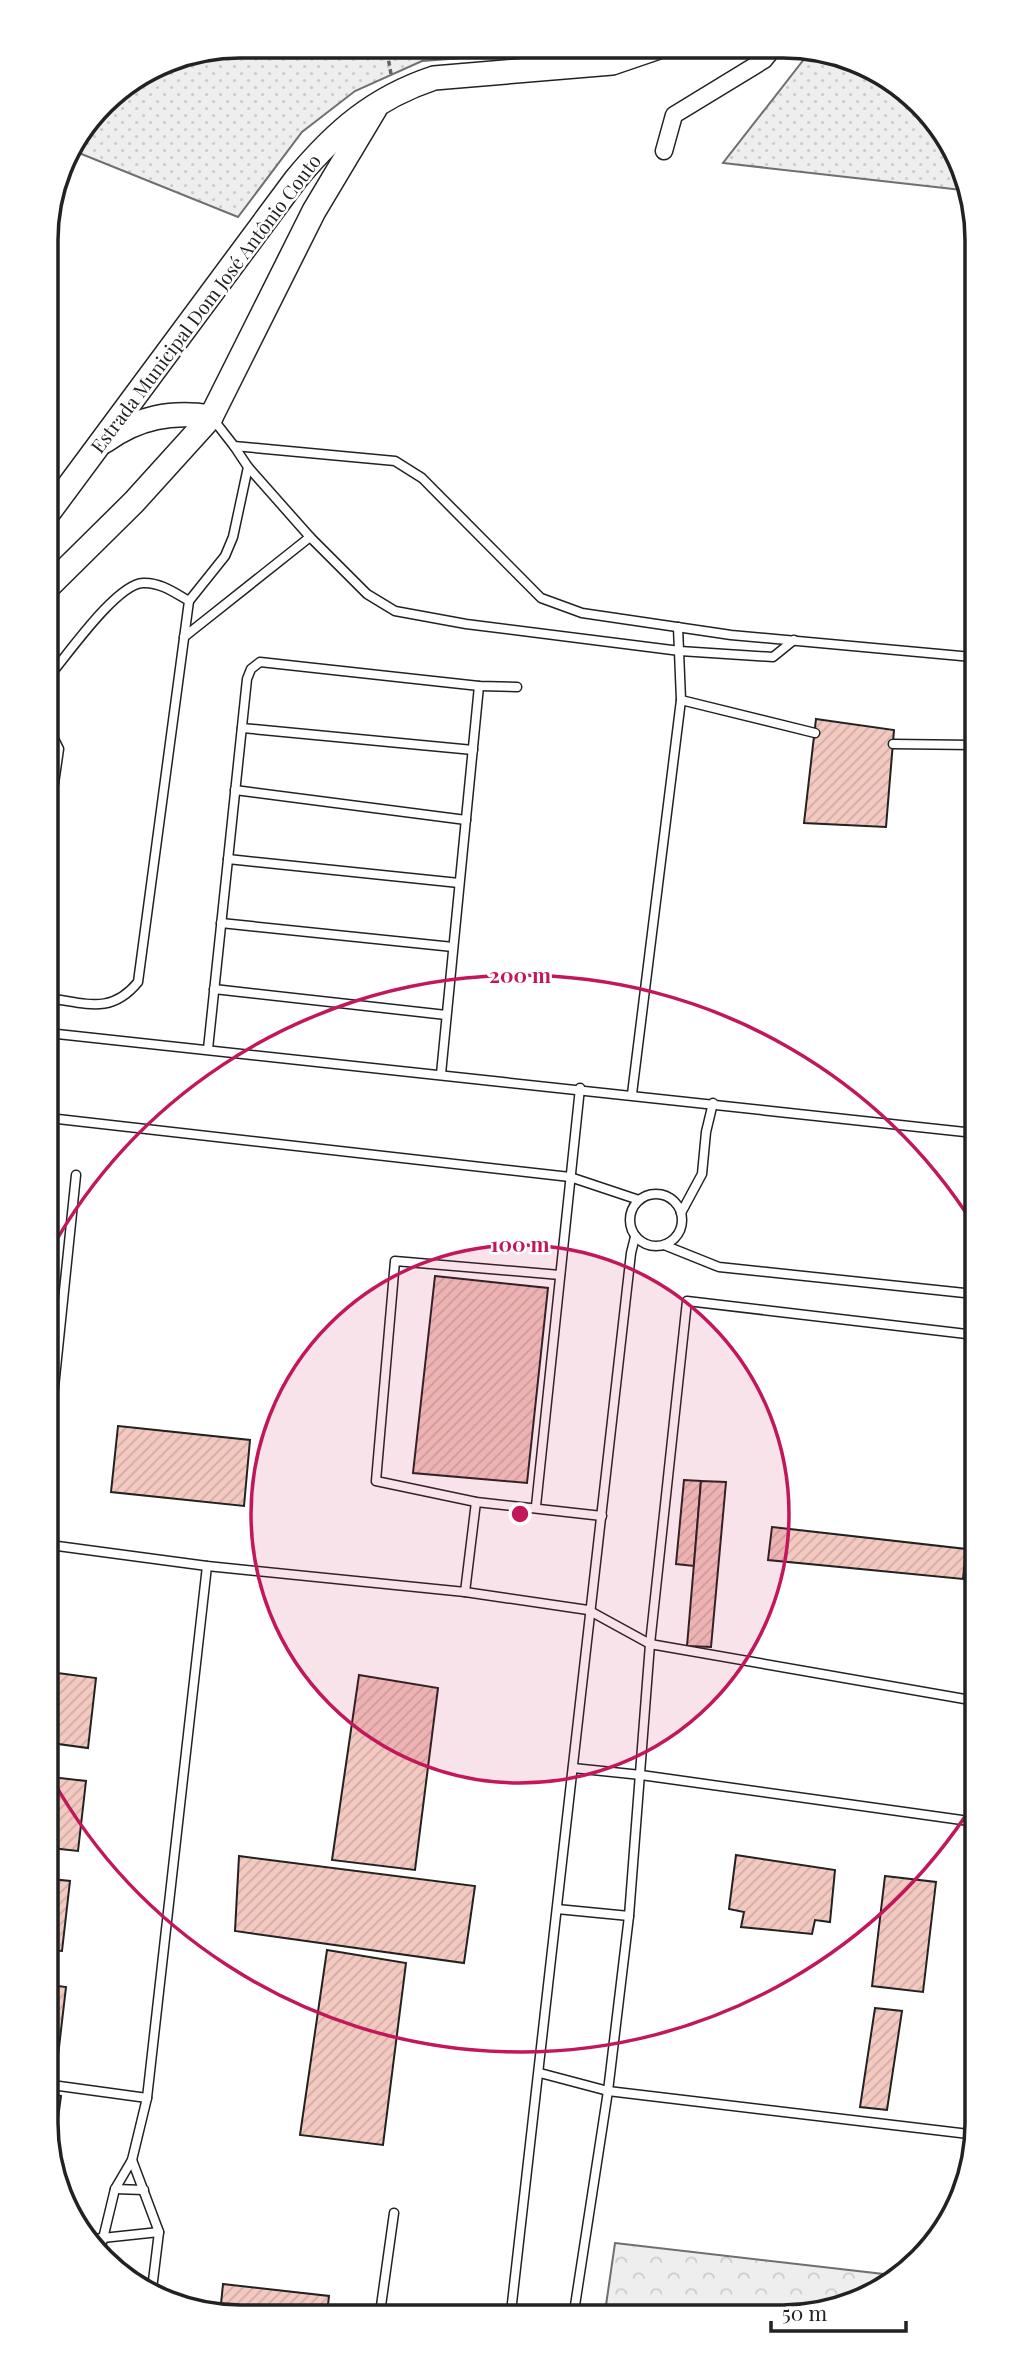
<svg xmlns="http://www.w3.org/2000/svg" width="1023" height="2363" viewBox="0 0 1023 2363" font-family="'Playfair Display',serif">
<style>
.grass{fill:url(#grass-dots);stroke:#6f6f6f;stroke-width:2}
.forest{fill:url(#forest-crowns);stroke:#6f6f6f;stroke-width:2}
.building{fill:url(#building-hatch);stroke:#222;stroke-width:2}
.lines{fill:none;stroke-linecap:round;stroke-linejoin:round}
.service-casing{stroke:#222;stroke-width:11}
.minor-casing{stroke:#222;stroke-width:19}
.secondary-casing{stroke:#222;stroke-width:26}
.path{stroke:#646464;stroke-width:3.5;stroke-dasharray:5 3.5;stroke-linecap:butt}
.service{stroke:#fff;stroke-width:8}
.minor{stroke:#fff;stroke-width:16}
.secondary{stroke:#fff;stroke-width:23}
.ring{fill:none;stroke:#c2185b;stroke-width:3.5}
.labels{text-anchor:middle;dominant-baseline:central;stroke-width:5;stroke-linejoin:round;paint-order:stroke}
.street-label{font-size:19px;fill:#222;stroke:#fff}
.rim{fill:none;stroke:#222;stroke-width:3.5}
.centre{fill:#c2185b;stroke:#fff;stroke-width:3.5}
.ring-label{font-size:21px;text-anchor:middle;font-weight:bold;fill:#c2185b;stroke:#fff;stroke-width:5;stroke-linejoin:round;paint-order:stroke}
</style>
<defs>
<pattern id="grass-dots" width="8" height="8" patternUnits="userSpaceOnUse" patternTransform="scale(1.75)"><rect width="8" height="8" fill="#eee"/><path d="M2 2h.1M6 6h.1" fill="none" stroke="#ccc" stroke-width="1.8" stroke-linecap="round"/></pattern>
<pattern id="forest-crowns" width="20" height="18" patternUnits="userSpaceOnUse" patternTransform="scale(1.75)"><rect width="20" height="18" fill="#eee"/><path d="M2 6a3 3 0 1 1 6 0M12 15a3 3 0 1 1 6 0" fill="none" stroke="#ccc"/></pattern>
<pattern id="building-hatch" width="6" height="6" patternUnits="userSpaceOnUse" patternTransform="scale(1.75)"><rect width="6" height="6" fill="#f3c9c0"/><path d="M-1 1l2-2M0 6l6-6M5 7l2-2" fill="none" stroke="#d0aca5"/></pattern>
</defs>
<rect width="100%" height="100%" fill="#fff"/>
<g class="grass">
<polygon points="239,46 595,48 422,61 355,91 302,132 238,217 69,149 111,94 165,60"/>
<polygon points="812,49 821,49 920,102 971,191 723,163"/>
</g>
<polygon class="forest" points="615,2243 892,2275 834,2311 605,2312"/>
<g class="building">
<polygon points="816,719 894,730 886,827 804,823"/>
<polygon points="435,1276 548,1288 527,1483 413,1473"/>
<polygon points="118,1426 250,1440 244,1506 111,1492"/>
<polygon points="975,1432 975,1475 972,1475"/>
<polygon points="684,1480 701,1481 694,1566 676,1564"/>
<polygon points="701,1481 726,1482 711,1647 687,1646"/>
<polygon points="772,1527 966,1549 963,1579 768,1560"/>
<polygon points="50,1672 96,1678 88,1748 51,1743"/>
<polygon points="359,1675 438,1688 415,1870 332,1860"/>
<polygon points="51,1777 86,1781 78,1851 51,1848"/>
<polygon points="736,1855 835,1870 830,1922 815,1920 812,1934 741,1927 744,1912 729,1909"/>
<polygon points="239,1856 475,1886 464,1963 235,1931"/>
<polygon points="885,1876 936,1882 923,1992 872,1986"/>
<polygon points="51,1879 70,1881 62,1951 51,1950"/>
<polygon points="327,1950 406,1963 383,2145 300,2135"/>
<polygon points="51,1985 66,1987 58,2056 52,2056"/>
<polygon points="875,2008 902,2011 887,2110 860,2107"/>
<polygon points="52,2094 61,2096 52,2162"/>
<polygon points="223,2284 329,2296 327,2313 202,2314 183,2304 183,2300 221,2304"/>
</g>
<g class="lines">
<defs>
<g id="service">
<polyline points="213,419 234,446 395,461 422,478 541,598 582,613 731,635 972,657"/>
<polyline points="248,467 310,537 367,594 395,611 466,624 680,651 773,657 794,640"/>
<polyline points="189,601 225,556 233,537 248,467 234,446"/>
<polyline points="678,627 681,700"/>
<polyline points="184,637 310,537"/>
<path d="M 47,679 C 66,657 116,584 143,583 C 160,582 175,593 189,601 L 138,982 C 111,1015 86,1003 48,998"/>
<polyline points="48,727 59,749 48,825"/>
<polyline points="242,728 473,750"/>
<polyline points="893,744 973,745"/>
<polyline points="235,790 466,820"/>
<polyline points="228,859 459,883"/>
<polyline points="221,923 453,947"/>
<polyline points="214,989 446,1015"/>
<polyline points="48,1033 974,1133"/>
<polyline points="208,1049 247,679 251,669 260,662 479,686 517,687"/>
<polyline points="441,1074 479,686"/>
<polyline points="632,1094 681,700 815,733"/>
<polyline points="49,1118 570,1177 639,1200"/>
<circle cx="656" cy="1220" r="26"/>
<polyline points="681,1213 702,1174 706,1132 713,1103"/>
<polyline points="664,1245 719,1267 974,1294"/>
<polyline points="560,1275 395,1261 376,1481 476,1502 602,1516"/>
<polyline points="50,1426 76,1175"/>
<polyline points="536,1506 580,1088"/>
<polyline points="50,1545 207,1566 465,1592 588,1610 650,1644 976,1701"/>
<polyline points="465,1592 476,1502"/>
<polyline points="573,1768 641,1775 976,1822"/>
<polyline points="557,1909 629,1916"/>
<polyline points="540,2073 608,2091 977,2135"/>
<polyline points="52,2085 147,2098"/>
<polyline points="132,2160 159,2232 152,2289"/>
<polyline points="115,2189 144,2190"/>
<polyline points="93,2239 159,2232"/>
<polyline points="100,2251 115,2189 132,2160 147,2098 207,1566"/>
<polyline points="511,2312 631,1253 635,1237"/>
<polyline points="574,2312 608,2091 629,1916 650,1644 687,1301 975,1335"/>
<polyline points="380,2313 394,2213"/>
</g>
<polyline id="minor" points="664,151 674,115 764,60 773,49"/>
<g id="secondary">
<path d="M 105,441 C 138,417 172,411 211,417"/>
<path d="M 47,515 L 296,179 C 336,131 374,98 434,78 L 612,63 L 656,48"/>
<polyline points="47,588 134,502 211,417 314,211 375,109"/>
</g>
</defs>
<use href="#service" class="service-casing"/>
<use href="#minor" class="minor-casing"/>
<use href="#secondary" class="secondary-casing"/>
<polyline class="path" points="391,74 388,57 394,46"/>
<use href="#service" class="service"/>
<use href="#minor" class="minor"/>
<use href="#secondary" class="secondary"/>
</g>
<circle cx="520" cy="1514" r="269" fill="#c2185b" fill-opacity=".12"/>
<g class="ring">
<circle cx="520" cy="1514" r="269"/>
<path d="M974 1803A538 538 0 0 1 52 1779M49 1253A538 538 0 0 1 974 1225"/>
</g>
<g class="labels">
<g class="street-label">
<text transform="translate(205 303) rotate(-53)">Estrada Municipal Dom José Antônio Couto</text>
</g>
</g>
<path d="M0 0H1023V2363H0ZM240 58H783A182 182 0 0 1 965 240V2123A182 182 0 0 1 783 2305H240A182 182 0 0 1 58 2123V240A182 182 0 0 1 240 58Z" fill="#fff" fill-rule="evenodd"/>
<path class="rim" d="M240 58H783A182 182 0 0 1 965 240V2123A182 182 0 0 1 783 2305H240A182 182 0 0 1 58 2123V240A182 182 0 0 1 240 58Z"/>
<circle cx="520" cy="1514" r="10" class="centre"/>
<g class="ring-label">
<text x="520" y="983">200 m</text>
<text x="520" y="1252">100 m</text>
</g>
<path d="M771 2321v10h135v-10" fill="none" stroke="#222222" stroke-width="3.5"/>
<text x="782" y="2321" font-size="21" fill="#222222" stroke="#ffffff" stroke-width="5" paint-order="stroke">50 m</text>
</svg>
